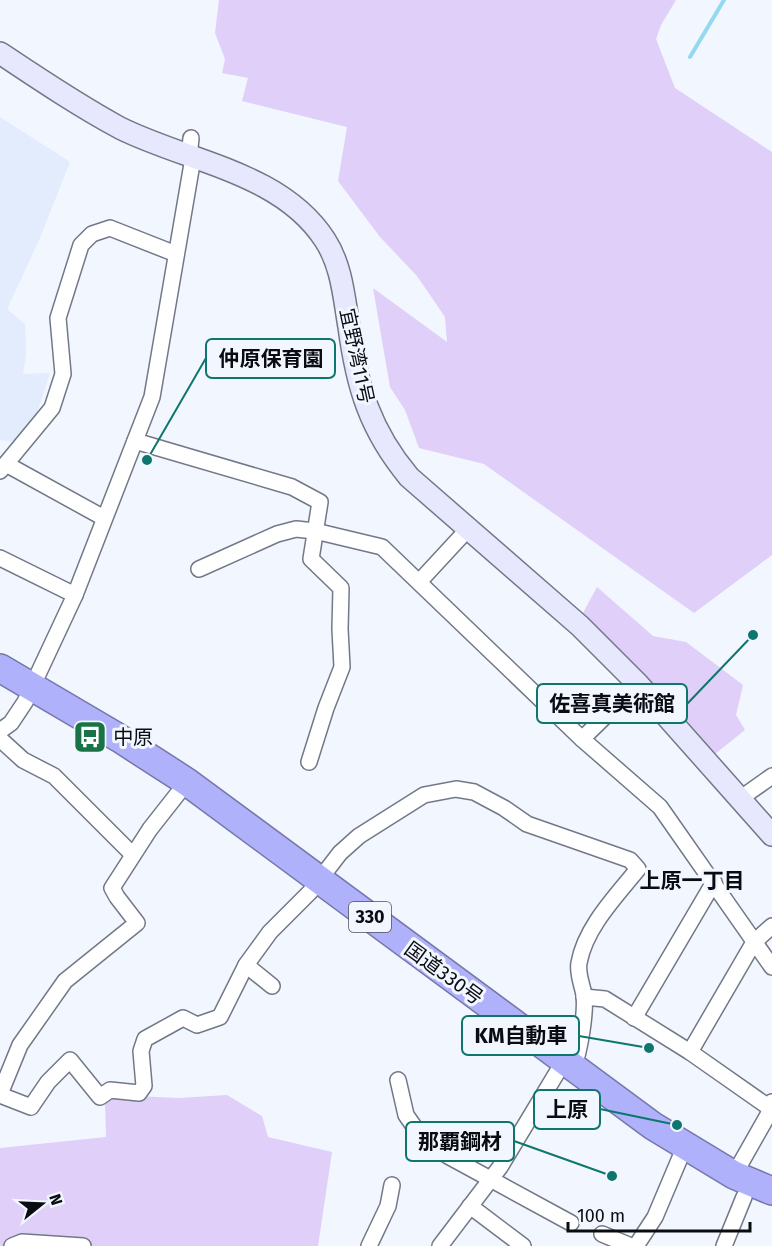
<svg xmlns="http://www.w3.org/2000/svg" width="772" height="1246" viewBox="0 0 772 1246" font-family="'Fira Sans','Noto Sans JP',sans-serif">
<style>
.built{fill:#e2ecfc}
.green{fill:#e0cff8}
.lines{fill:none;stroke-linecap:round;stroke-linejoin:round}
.stream{stroke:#93d9ef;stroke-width:4}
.street-casing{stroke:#727986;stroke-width:18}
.secondary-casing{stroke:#727986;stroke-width:24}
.highway-casing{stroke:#7677a9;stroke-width:30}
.street{stroke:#fff;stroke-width:15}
.secondary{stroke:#e7e8fe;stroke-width:21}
.highway{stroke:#b0b1fb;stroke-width:27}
.labels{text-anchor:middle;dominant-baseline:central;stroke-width:6;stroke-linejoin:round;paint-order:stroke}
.shield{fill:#f1f6ff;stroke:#4f5258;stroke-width:1.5}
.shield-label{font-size:18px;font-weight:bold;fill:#0a0c11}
.street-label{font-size:20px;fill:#0a0c11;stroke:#f1f6ff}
.poi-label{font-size:20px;fill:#0a0c11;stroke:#f1f6ff;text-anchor:start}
.neighbourhood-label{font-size:21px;font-weight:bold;fill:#0a0c11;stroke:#f1f6ff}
.leader{fill:none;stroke:#0f766e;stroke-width:2}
.callout-dot{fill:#0f766e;stroke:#f1f6ff;stroke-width:2}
.callout{fill:#f1f6ff;stroke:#0f766e;stroke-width:2}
.callout-label{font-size:21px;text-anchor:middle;font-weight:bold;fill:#0a0c11}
</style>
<rect width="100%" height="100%" fill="#f1f6ff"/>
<polygon class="built" points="0,117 70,162 39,240 7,309 25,324 26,354 23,374 50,373 36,416 15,442 0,440"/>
<g class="green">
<polygon points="219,0 676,0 661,25 656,39 675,88 772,152 772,555 694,613 484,464 419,448 405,410 390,387 373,288 447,342 445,317 417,276 380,237 338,181 347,127 242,101 248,78 222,73 225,59 215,33"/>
<polygon points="597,587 653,636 686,642 743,685 736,715 745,730 715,754 583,613"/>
<polygon points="111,1095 179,1098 227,1095 262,1116 268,1137 332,1152 318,1246 0,1246 0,1148 106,1137 105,1102"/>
</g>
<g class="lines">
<polyline class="stream" points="690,57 724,0"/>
<defs>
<g id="street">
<polyline points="189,157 191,138"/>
<polyline points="135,441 292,487 320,502 311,559 341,588 340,629 342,667 326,708 309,762"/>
<polyline points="6,464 104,518"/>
<polyline points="0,471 52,408 63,374 58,318 81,245 92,234 110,228 176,254"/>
<polyline points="0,558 75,595"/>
<polyline points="199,569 277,534 296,529 315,531 382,547 582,739 660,807 772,967"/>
<polyline points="419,582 468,529"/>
<polyline points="0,731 11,723 25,702 75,595 152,397 193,158"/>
<polyline points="0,739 23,760 54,776 133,855"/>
<polyline points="582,739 638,684"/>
<polyline points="741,798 772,776"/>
<path d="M 272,986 L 246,965 L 270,932 L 310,892 L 340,853 L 359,836 L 424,795 L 456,789 L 474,792 L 504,808 L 527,824 L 630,860 L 638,869 C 616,896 585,928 579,963 C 577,973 582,984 584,995 C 586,1012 580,1051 573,1068"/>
<polyline points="584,997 605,999 690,1052 770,1108"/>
<polyline points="634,1018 714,882"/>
<polyline points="690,1052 754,942 772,926"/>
<polyline points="398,1080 406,1115 420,1135 448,1156 571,1223"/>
<polyline points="0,1094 20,1045 65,981 137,923 117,897 112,888 150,829 187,782"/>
<polyline points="0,1095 31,1107 48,1082 70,1060 100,1097 110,1090 139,1093 144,1086 141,1051 145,1039 183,1018 197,1025 220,1017 246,965"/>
<polyline points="734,1175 768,1115 772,1102"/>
<polyline points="470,1206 523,1246"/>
<polyline points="602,1234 631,1246"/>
<polyline points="12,1246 22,1242 83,1246"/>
<polyline points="369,1246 388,1206 392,1185"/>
<polyline points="440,1246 500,1167 564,1061"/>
<polyline points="636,1246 655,1217 685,1146"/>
<polyline points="724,1246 744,1197"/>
</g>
<path id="secondary" d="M 0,53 C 39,79 79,106 120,128 C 188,162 281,172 325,240 C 342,266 344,298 349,327 C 357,387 370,430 409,477 L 580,626 L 638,684 L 772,835"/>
<polyline id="highway" points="0,668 119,738 187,782 653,1126 734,1175 772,1191"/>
</defs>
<use href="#street" class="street-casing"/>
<use href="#secondary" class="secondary-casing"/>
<use href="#highway" class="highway-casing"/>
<use href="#street" class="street"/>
<use href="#secondary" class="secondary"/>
<use href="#highway" class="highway"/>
</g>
<defs>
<symbol id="bus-square" viewBox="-11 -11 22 22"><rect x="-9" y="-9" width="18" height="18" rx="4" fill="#197347" stroke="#f1f6ff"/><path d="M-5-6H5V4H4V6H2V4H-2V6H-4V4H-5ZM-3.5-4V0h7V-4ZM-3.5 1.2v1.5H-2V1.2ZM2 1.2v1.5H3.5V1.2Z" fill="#fff"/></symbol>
</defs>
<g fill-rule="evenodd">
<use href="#bus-square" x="71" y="718" width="38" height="38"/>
</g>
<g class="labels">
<rect class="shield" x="349" y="902" width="42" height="30" rx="4.5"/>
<g class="shield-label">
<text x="370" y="917">330</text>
</g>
<g class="street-label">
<text transform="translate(357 356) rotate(78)">宜野湾11号</text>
<text transform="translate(444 973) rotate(36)">国道330号</text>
</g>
<g class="poi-label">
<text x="113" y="737">中原</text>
</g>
<g class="neighbourhood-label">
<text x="692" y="881">上原一丁目</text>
</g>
</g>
<path class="leader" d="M147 460L206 358M753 635L687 704M649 1048L579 1036M677 1125L600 1109M612 1176L514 1141"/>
<g class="callout-dot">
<circle cx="147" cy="460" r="6"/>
<circle cx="753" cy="635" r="6"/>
<circle cx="649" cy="1048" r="6"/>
<circle cx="677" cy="1125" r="6"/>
<circle cx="612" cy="1176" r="6"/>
</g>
<g class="callout">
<rect x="206" y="339" width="129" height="39" rx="6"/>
<rect x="537" y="684" width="150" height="39" rx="6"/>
<rect x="462" y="1016" width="117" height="39" rx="6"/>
<rect x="534" y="1090" width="66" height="39" rx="6"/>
<rect x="406" y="1122" width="108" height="39" rx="6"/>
</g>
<g class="callout-label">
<text x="271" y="366">仲原保育園</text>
<text x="612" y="711">佐喜真美術館</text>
<text x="521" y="1043">KM自動車</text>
<text x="567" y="1117">上原</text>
<text x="460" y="1149">那覇鋼材</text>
</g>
<g transform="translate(42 1204) rotate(72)" stroke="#f1f6ff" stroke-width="4.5" paint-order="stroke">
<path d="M0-4.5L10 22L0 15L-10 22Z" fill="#0a0c11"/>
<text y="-9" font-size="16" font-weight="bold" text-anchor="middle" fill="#0a0c11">N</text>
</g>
<path d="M568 1222v9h182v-9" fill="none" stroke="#0a0c11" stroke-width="3"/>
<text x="577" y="1222" font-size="18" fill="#0a0c11" stroke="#f1f6ff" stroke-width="4.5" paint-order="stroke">100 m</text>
</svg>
